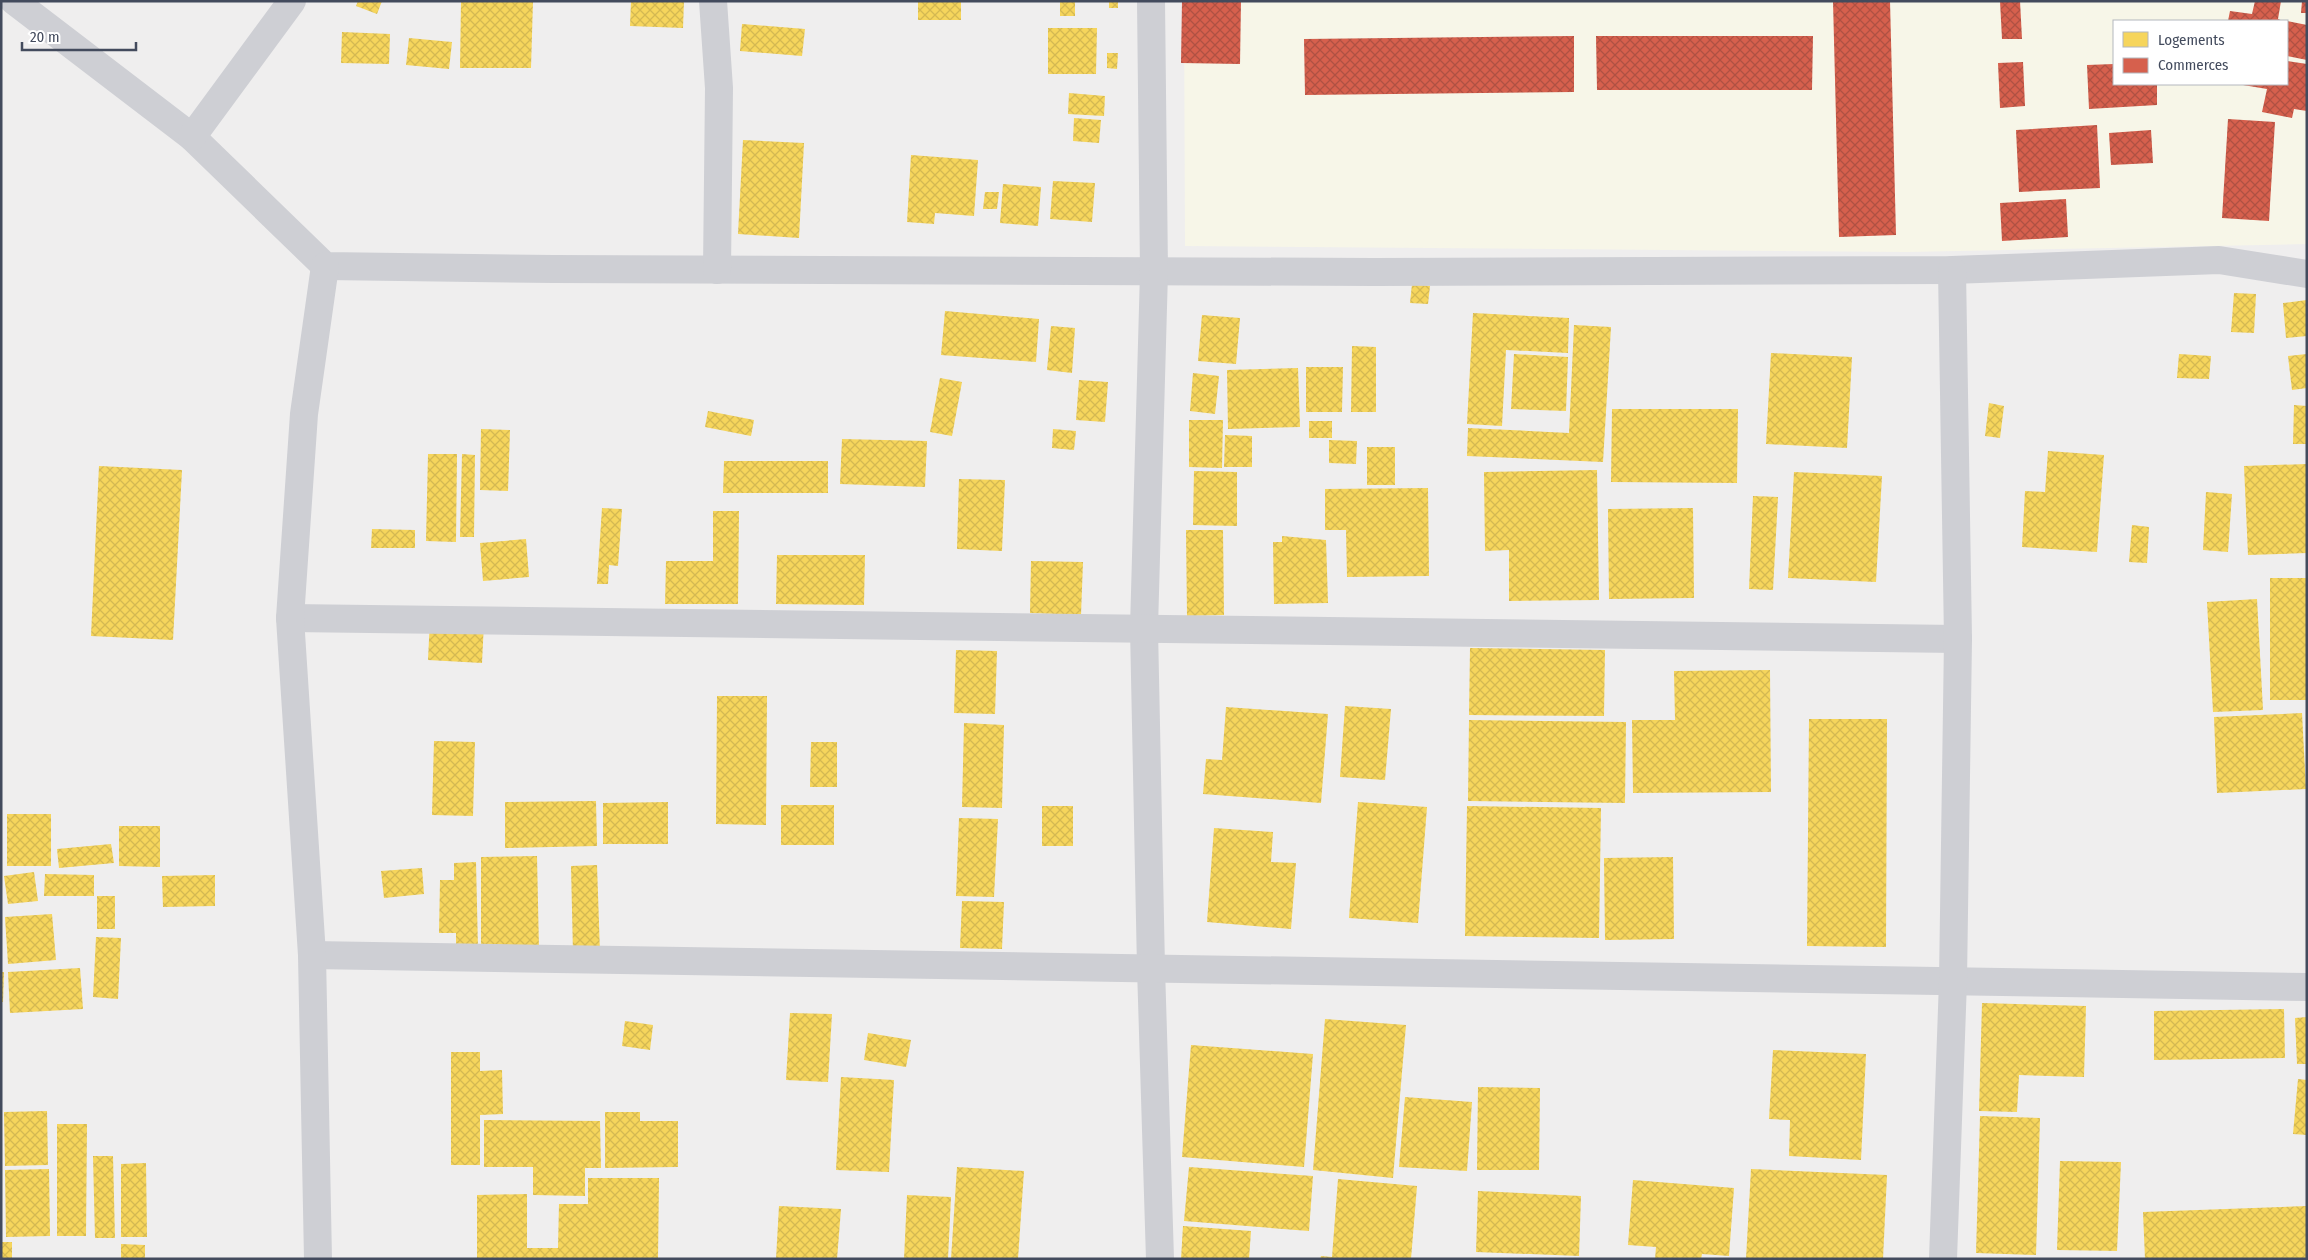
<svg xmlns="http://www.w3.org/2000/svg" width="2308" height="1260" viewBox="0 0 2308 1260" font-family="'Fira Sans Condensed',sans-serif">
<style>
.commercial{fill:#f7f6e8;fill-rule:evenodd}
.homes{fill:url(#homes-cross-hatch)}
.shops{fill:url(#shops-cross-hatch)}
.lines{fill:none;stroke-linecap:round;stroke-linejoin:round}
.minor{stroke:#cecfd4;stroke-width:28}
</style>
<defs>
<pattern id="homes-cross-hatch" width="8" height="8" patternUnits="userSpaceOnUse" patternTransform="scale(1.25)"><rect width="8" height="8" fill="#f6d55c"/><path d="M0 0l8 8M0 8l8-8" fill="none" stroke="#d4b852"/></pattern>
<pattern id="shops-cross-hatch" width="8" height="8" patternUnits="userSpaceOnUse" patternTransform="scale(1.25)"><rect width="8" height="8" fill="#d6604d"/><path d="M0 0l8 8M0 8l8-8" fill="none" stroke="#af5143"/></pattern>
</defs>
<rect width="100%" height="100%" fill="#efeeee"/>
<path class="commercial" d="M 1184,1 L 2307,1 L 2307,244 L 1907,252 L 1185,246 ZM 2114,21 L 2287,21 L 2287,84 L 2114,84 Z"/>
<g class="homes">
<polygon points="358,1 382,1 377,14 356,6"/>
<polygon points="461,1 533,1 531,68 460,68"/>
<polygon points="631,1 684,1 683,28 630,26"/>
<rect x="918" y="1" width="43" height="19"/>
<rect x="1060" y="1" width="15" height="15"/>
<rect x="1109" y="1" width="9" height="7"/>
<polygon points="742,24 805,29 802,56 740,51"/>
<polygon points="1048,28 1097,28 1096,74 1048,74"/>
<polygon points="342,32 390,34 389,64 341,63"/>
<polygon points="409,38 452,42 449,69 406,65"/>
<polygon points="1107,53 1118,53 1117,69 1107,68"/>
<polygon points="1069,93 1105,96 1104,116 1068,114"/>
<polygon points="1074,118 1101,120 1099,143 1073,141"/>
<polygon points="743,140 804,143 799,238 738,234"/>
<polygon points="911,155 978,160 974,216 935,213 934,224 907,222"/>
<polygon points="1053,181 1095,183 1092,222 1050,219"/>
<polygon points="1003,184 1041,187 1038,226 1000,223"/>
<polygon points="985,192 999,192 997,209 983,209"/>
<polygon points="1412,284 1430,286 1428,304 1410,303"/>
<polygon points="2234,293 2256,294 2254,333 2231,332"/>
<polygon points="2307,300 2307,336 2286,338 2283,303"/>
<polygon points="945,311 1039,319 1036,362 941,355"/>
<polygon points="1473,313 1569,318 1568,353 1506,350 1502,426 1467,424"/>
<polygon points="1202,315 1240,318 1236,364 1198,361"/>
<polygon points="1574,325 1611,327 1603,462 1467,456 1468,428 1569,433"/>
<polygon points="1051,326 1075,328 1072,373 1047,370"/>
<polygon points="1352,346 1376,347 1376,412 1351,412"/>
<polygon points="1771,353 1852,357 1847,448 1766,444"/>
<polygon points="1514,354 1568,357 1566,411 1511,409"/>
<polygon points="2179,354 2211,356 2209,379 2177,378"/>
<polygon points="2307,354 2307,388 2292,390 2288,356"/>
<polygon points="1306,367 1343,367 1342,412 1306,412"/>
<polygon points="1298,368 1300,427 1228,429 1227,370"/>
<polygon points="1193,373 1219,376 1215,414 1190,411"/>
<polygon points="940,378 962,382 952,436 930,432"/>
<polygon points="1079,380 1108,382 1105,422 1076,420"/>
<polygon points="1989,403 2004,406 2000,438 1985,436"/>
<polygon points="2294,405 2307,406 2307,444 2293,444"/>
<polygon points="1612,409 1738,409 1737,483 1611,482"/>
<polygon points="708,411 754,420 751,436 705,427"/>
<polygon points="1189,420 1223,420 1222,468 1189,467"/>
<rect x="1309" y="421" width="23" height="17"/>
<polygon points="481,429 510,430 508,491 480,490"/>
<polygon points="1053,429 1076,431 1074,450 1052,448"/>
<polygon points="1225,435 1252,436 1252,467 1224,467"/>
<polygon points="842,439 927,441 925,487 840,484"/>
<polygon points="1329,440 1357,441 1356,464 1329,463"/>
<rect x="1367" y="447" width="28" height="38"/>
<polygon points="2048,451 2104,455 2097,552 2022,547 2025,491 2045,492"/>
<polygon points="428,454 457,454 456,542 426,541"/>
<polygon points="462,454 475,455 474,537 460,537"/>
<polygon points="724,461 828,461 828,493 723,493"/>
<polygon points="2307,464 2307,553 2248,555 2244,466"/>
<polygon points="99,466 182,470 173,640 91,636"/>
<polygon points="1597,470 1599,600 1509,601 1509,550 1485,551 1484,472"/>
<polygon points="1194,471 1237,472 1237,526 1193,525"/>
<polygon points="1794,472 1882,476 1876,582 1788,578"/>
<polygon points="959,479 1005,480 1002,551 957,549"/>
<polygon points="1428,488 1429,576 1347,577 1346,530 1325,530 1325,489"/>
<polygon points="2206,492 2232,494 2228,552 2203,550"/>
<polygon points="1753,496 1778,497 1773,590 1749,589"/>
<polygon points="602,508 622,509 618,566 609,565 608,584 597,584"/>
<polygon points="1693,508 1694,598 1609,599 1608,509"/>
<polygon points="713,511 739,511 738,604 665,604 666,561 713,561"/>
<polygon points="2132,525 2149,527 2147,563 2129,562"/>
<polygon points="372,529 415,530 415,548 371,548"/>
<polygon points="1186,530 1223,530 1224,615 1187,616"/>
<polygon points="1282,536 1326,540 1328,603 1274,604 1273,542 1282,542"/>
<polygon points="526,539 529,577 483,581 480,543"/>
<polygon points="777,555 865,555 864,605 776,604"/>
<polygon points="1031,561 1083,562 1081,615 1030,613"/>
<rect x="2270" y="578" width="37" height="122"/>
<polygon points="2257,599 2263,710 2213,712 2207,602"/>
<polygon points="430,619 484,622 482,663 428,660"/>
<polygon points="1470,648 1605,650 1604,716 1469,715"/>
<polygon points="956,650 997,651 995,714 954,713"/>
<polygon points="1770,670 1771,792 1633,793 1632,720 1675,720 1674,671"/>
<polygon points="717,696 767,696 766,825 716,824"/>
<polygon points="1345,706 1391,709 1385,780 1340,777"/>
<polygon points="1226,707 1328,714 1321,803 1203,794 1206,759 1222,760"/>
<polygon points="2302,713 2306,789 2217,793 2214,717"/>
<polygon points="1809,719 1887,719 1886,947 1807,946"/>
<polygon points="1469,720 1626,722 1625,803 1468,801"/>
<polygon points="964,723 1004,725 1002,808 962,807"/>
<polygon points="434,741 475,742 473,816 432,815"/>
<polygon points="811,742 837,742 837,787 810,787"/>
<polygon points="596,801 597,846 505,848 505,802"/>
<polygon points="668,802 668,844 603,844 603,803"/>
<polygon points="1358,802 1427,807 1418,923 1349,918"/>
<rect x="781" y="805" width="53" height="40"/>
<rect x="1042" y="806" width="31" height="40"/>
<polygon points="1467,806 1601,808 1599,938 1465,936"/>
<rect x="7" y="814" width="44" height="52"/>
<polygon points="959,818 998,819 994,897 956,896"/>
<polygon points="119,826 160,826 160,867 119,866"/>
<polygon points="1214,828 1273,832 1271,862 1296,863 1291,929 1207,922"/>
<polygon points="111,844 114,863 59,868 57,849"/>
<polygon points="537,856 539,950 481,951 481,857"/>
<polygon points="1673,857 1674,939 1605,940 1604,858"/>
<polygon points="476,862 478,949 456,950 456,933 439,933 440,880 454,880 454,863"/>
<polygon points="597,865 600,953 573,954 571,866"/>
<polygon points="422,868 424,894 384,898 381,871"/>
<polygon points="34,872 38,901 8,904 4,876"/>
<polygon points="45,874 94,875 94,896 44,896"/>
<polygon points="215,875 215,906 163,907 162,876"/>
<rect x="97" y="896" width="18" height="33"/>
<polygon points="962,901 1004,902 1002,949 960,948"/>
<polygon points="52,914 56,960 8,964 5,917"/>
<polygon points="96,937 121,938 118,999 93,997"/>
<polygon points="80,968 83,1009 10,1013 8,972"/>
<polygon points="1,972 4,972 3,1002 1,1002"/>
<polygon points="1982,1003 2086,1006 2084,1077 2019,1075 2017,1112 1979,1111"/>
<polygon points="2284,1009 2285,1058 2154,1060 2154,1011"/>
<polygon points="790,1013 832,1014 828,1082 786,1080"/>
<polygon points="2307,1017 2307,1064 2297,1064 2295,1018"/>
<polygon points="1325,1019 1406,1025 1393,1178 1313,1170"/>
<polygon points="625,1021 653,1025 650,1050 622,1046"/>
<polygon points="868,1033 911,1040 906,1067 864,1060"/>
<polygon points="1191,1045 1313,1054 1304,1167 1182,1157"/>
<polygon points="1773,1050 1866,1054 1861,1160 1789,1156 1790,1120 1769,1119"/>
<polygon points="451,1052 480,1052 480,1071 502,1070 503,1114 480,1115 480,1165 451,1165"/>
<polygon points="841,1077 894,1080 889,1172 836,1170"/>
<polygon points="2298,1079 2307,1080 2307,1135 2293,1134"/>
<polygon points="1478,1087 1540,1088 1539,1170 1477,1170"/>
<polygon points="1405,1097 1472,1102 1467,1171 1399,1167"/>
<polygon points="47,1111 48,1165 5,1166 4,1112"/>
<polygon points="605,1112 640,1112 640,1121 678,1121 678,1167 605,1168"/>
<polygon points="1980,1116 2040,1118 2036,1255 1976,1253"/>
<polygon points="484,1120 600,1121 601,1168 585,1168 585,1196 533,1195 533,1167 484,1167"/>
<polygon points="57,1124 87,1124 86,1236 57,1236"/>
<polygon points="93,1156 113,1156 115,1238 95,1238"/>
<polygon points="2060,1161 2121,1162 2117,1251 2057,1250"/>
<polygon points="146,1163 147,1237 121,1237 121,1164"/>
<polygon points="957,1167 1024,1171 1018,1259 951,1259"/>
<polygon points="1189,1167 1313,1176 1309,1231 1184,1221"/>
<polygon points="49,1169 50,1236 6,1237 5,1170"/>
<polygon points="1751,1169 1887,1175 1883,1259 1746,1259"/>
<polygon points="588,1178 659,1178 658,1259 477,1259 477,1195 527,1194 527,1248 558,1248 559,1204 588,1204"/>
<polygon points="1338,1179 1417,1186 1411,1259 1320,1259 1321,1256 1332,1257"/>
<polygon points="1633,1180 1734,1188 1729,1256 1702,1254 1701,1259 1655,1259 1656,1247 1628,1245"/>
<polygon points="1478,1191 1581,1196 1579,1256 1476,1252"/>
<polygon points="907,1195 951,1197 948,1259 904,1259"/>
<polygon points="779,1206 841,1209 837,1259 776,1259"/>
<polygon points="2307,1206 2307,1259 2145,1259 2143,1212"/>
<polygon points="1183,1226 1251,1231 1249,1259 1181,1259"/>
<rect x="1" y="1242" width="11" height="17"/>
<polygon points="121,1244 145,1245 145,1259 121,1259"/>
</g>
<g class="shops">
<polygon points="1182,1 1241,1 1240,64 1181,63"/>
<polygon points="1833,1 1890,1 1896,235 1839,237"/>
<polygon points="2000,1 2020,1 2022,39 2002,39"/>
<polygon points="2255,1 2281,1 2278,19 2283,21 2228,21 2230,11 2252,14"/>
<polygon points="2302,1 2307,1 2307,13 2301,13"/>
<polygon points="2287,21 2307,25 2307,60 2287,56"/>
<polygon points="1574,36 1574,92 1305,95 1304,39"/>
<polygon points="1596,36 1813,36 1812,90 1597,90"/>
<polygon points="2287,61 2307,64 2307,111 2294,109 2292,118 2262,112 2267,89 2243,85 2287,84"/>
<polygon points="2023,62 2025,106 2000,108 1998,63"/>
<polygon points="2114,64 2114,84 2157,84 2157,105 2089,109 2087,65"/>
<polygon points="2228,119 2275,122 2269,221 2222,218"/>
<polygon points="2097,125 2100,188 2019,192 2016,130"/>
<polygon points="2151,130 2153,163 2111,165 2109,133"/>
<polygon points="2066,199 2068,237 2002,241 2000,203"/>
</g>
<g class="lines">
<g class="minor">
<polyline points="14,1 192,137 325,266 553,269 1374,272 1952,270 2219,260 2307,274"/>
<polyline points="713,1 719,88 717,270"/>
<polyline points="1151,1 1154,272 1144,628 1151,968 1160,1259"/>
<polyline points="192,137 292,1"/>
<polyline points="290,618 1958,639"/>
<polyline points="312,955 2307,987"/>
<polyline points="318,1259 312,955 290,618 304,414 325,266"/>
<polyline points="1943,1259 1953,981 1958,639 1952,270"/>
</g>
</g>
<rect width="2308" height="1260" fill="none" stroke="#434b5d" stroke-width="5"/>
<rect x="2113" y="20" width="175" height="65" fill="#ffffff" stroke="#b4b7be"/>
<rect x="2123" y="32" width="25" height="15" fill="#f6d55c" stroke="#b4b7be"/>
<text x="2158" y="45" font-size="15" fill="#434b5d">Logements</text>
<rect x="2123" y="58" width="25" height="15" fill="#d6604d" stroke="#b4b7be"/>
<text x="2158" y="70" font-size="15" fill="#434b5d">Commerces</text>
<path d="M22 42v8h114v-8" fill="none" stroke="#434b5d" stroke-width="2.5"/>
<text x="30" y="42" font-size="15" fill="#434b5d" stroke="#ffffff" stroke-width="4" paint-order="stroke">20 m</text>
</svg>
